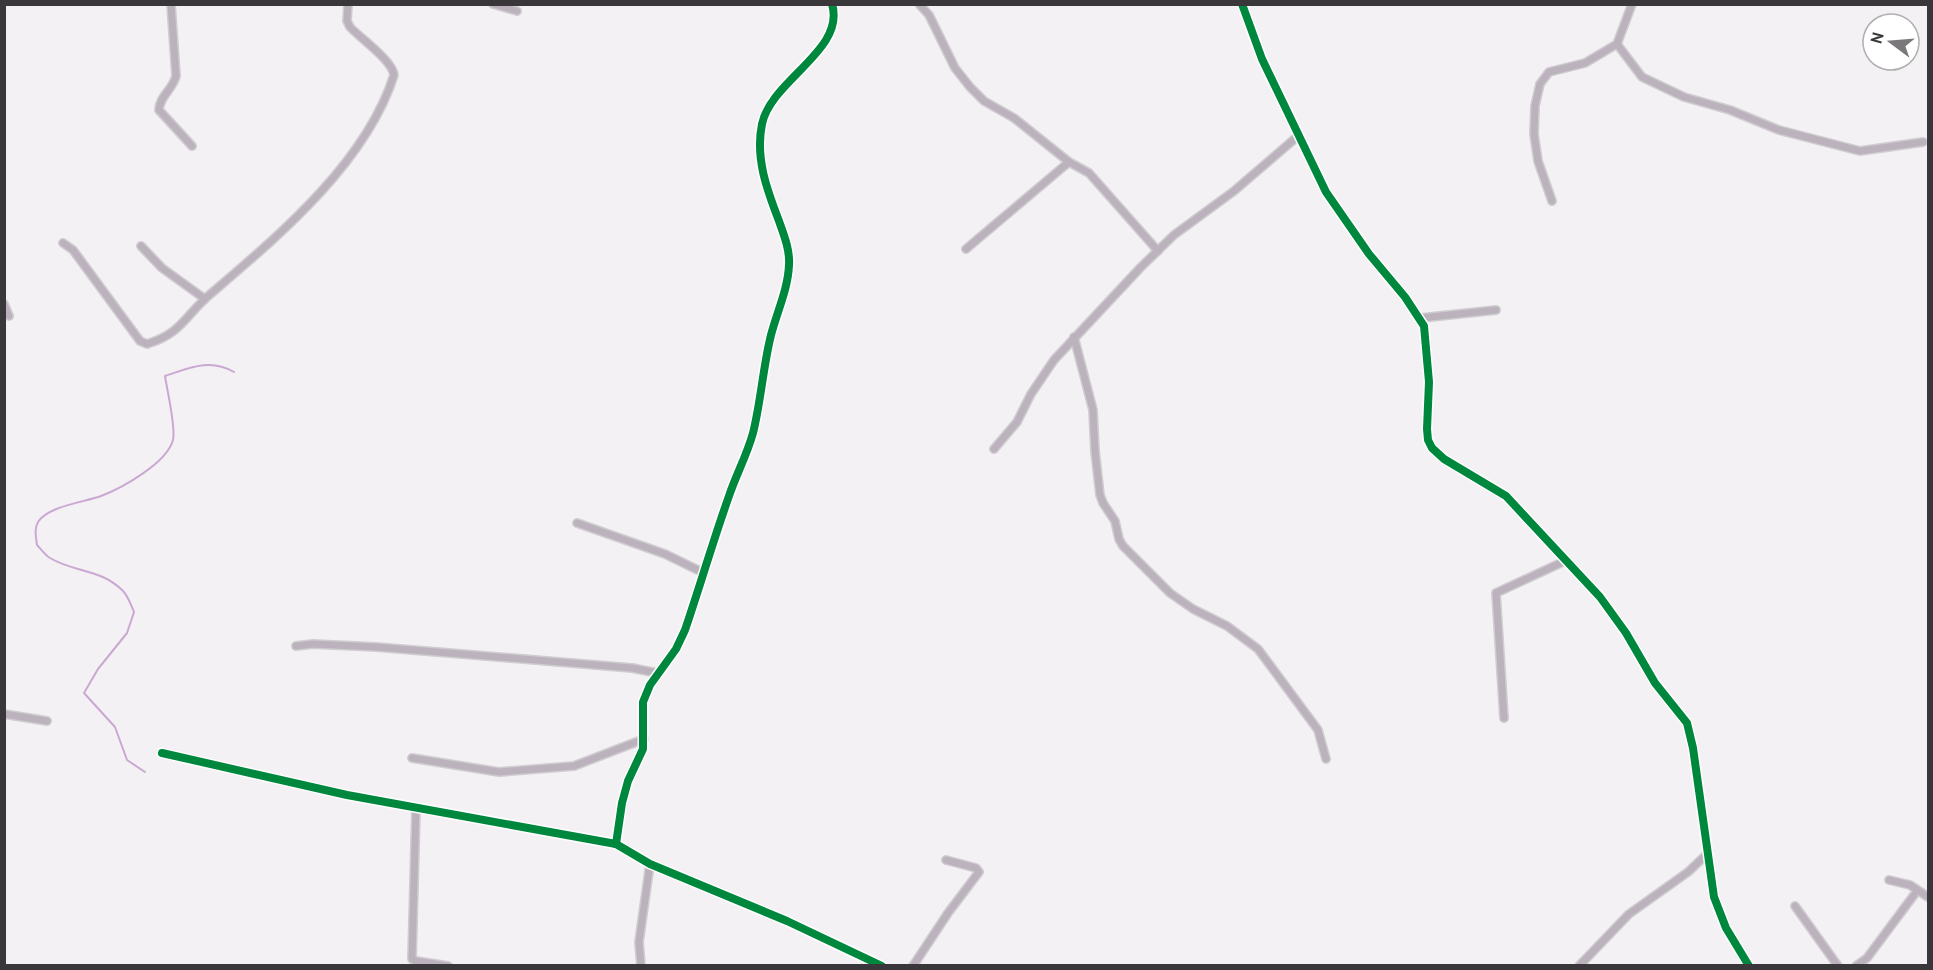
<svg xmlns="http://www.w3.org/2000/svg" width="1933" height="970" viewBox="0 0 1933 970" font-family="'PT Sans',sans-serif">
<style>
.lines{fill:none;stroke-linecap:round;stroke-linejoin:round}
.stream{stroke:#caa8d2;stroke-width:2}
.street-casing{stroke:#cfcdcf;stroke-width:10}
.street{stroke:#bcb2be;stroke-width:7}
.cycleway-casing{stroke:#fff;stroke-width:11}
.cycleway{stroke:#00873e;stroke-width:8}
</style>
<rect width="100%" height="100%" fill="#f4f1f5"/>
<g class="lines">
<path class="stream" d="M 145,772 L 127,760 L 115,727 L 84,693 L 98,669 L 127,633 L 134,612 C 131,605 128,596 123,591 C 100,568 75,573 50,558 C 45,555 41,549 37,545 C 36,537 34,529 38,522 C 48,506 85,502 101,496 C 122,488 167,463 173,440 C 176,427 167,390 165,376 C 189,368 210,358 234,372"/>
<defs>
<g id="street">
<path d="M 171,4 L 176,76 C 173,89 159,97 159,110 L 192,146"/>
<polyline points="493,4 517,11"/>
<polyline points="919,4 929,15 955,68 970,87 984,101 1014,118 1069,162 1089,173 1158,251"/>
<polyline points="1242,4 1262,59 1326,192 1369,254 1405,297 1424,326 1429,382 1427,429 1428,440 1432,448 1444,459 1506,496 1519,510 1600,597 1626,633 1655,683 1687,723 1693,748 1714,897 1726,928 1749,966"/>
<polyline points="1617,44 1642,77 1684,97 1730,110 1779,130 1860,151 1923,142"/>
<polyline points="1552,201 1538,161 1534,134 1535,106 1540,84 1549,72 1585,63 1617,44 1632,4"/>
<path d="M 63,243 L 73,250 L 140,341 L 147,344 C 180,334 184,318 207,297 C 276,238 366,164 394,75 C 392,60 360,38 350,27 L 347,21 L 348,4"/>
<polyline points="141,246 162,268 205,299"/>
<polyline points="966,249 1069,162"/>
<polyline points="4,304 9,316"/>
<polyline points="1421,318 1496,310"/>
<polyline points="1074,337 1093,410 1095,451 1100,495 1103,503 1115,521 1119,539 1123,546 1170,593 1193,609 1227,626 1258,649 1318,730 1326,759"/>
<polyline points="994,449 1017,422 1031,394 1054,360 1141,267 1174,235 1234,191 1298,136"/>
<polyline points="577,523 665,554 704,573"/>
<polyline points="296,646 313,644 376,647 632,668 657,673"/>
<polyline points="4,714 47,721"/>
<polyline points="1504,718 1496,593 1565,561"/>
<polyline points="162,753 347,795 616,844 650,864 787,921 882,966"/>
<polyline points="412,758 499,772 574,766 644,739"/>
<polyline points="416,808 412,959 416,961 448,966"/>
<path d="M 616,844 L 622,803 L 628,781 L 643,749 L 643,702 L 650,685 L 676,649 L 685,630 C 700,586 713,541 729,496 C 736,475 747,455 753,433 C 761,401 763,367 771,335 C 777,312 788,289 789,265 C 790,250 784,235 779,221 C 767,190 755,158 762,124 C 771,80 846,50 832,4"/>
<polyline points="1889,880 1910,885 1928,897"/>
<polyline points="1795,906 1838,966"/>
<polyline points="641,966 639,942 650,864"/>
<polyline points="913,966 948,913 979,872 976,868 946,860"/>
<polyline points="1579,966 1629,914 1688,872 1708,853"/>
<polyline points="1856,966 1867,958 1914,895"/>
</g>
</defs>
<use href="#street" class="street-casing"/>
<use href="#street" class="street"/>
<defs>
<g id="cycleway">
<polyline points="1242,4 1262,59 1326,192 1369,254 1405,297 1424,326 1429,382 1427,429 1428,440 1432,448 1444,459 1506,496 1519,510 1600,597 1626,633 1655,683 1687,723 1693,748 1714,897 1726,928 1749,966"/>
<polyline points="162,753 347,795 616,844 650,864 787,921 882,966"/>
<path d="M 616,844 L 622,803 L 628,781 L 643,749 L 643,702 L 650,685 L 676,649 L 685,630 C 700,586 713,541 729,496 C 736,475 747,455 753,433 C 761,401 763,367 771,335 C 777,312 788,289 789,265 C 790,250 784,235 779,221 C 767,190 755,158 762,124 C 771,80 846,50 832,4"/>
</g>
</defs>
<use href="#cycleway" class="cycleway-casing"/>
<use href="#cycleway" class="cycleway"/>
</g>
<rect width="1933" height="970" fill="none" stroke="#3a373a" stroke-width="12"/>
<g transform="translate(1891 42) rotate(286)"><circle r="28" fill="#ffffff" stroke="#b0afb0" stroke-width="1.5"/>
<path d="M0-4.5L10 22L0 15L-10 22Z" fill="#7b787b"/>
<text y="-9" font-size="16" font-weight="bold" text-anchor="middle" fill="#3a373a">N</text>
</g>
</svg>
